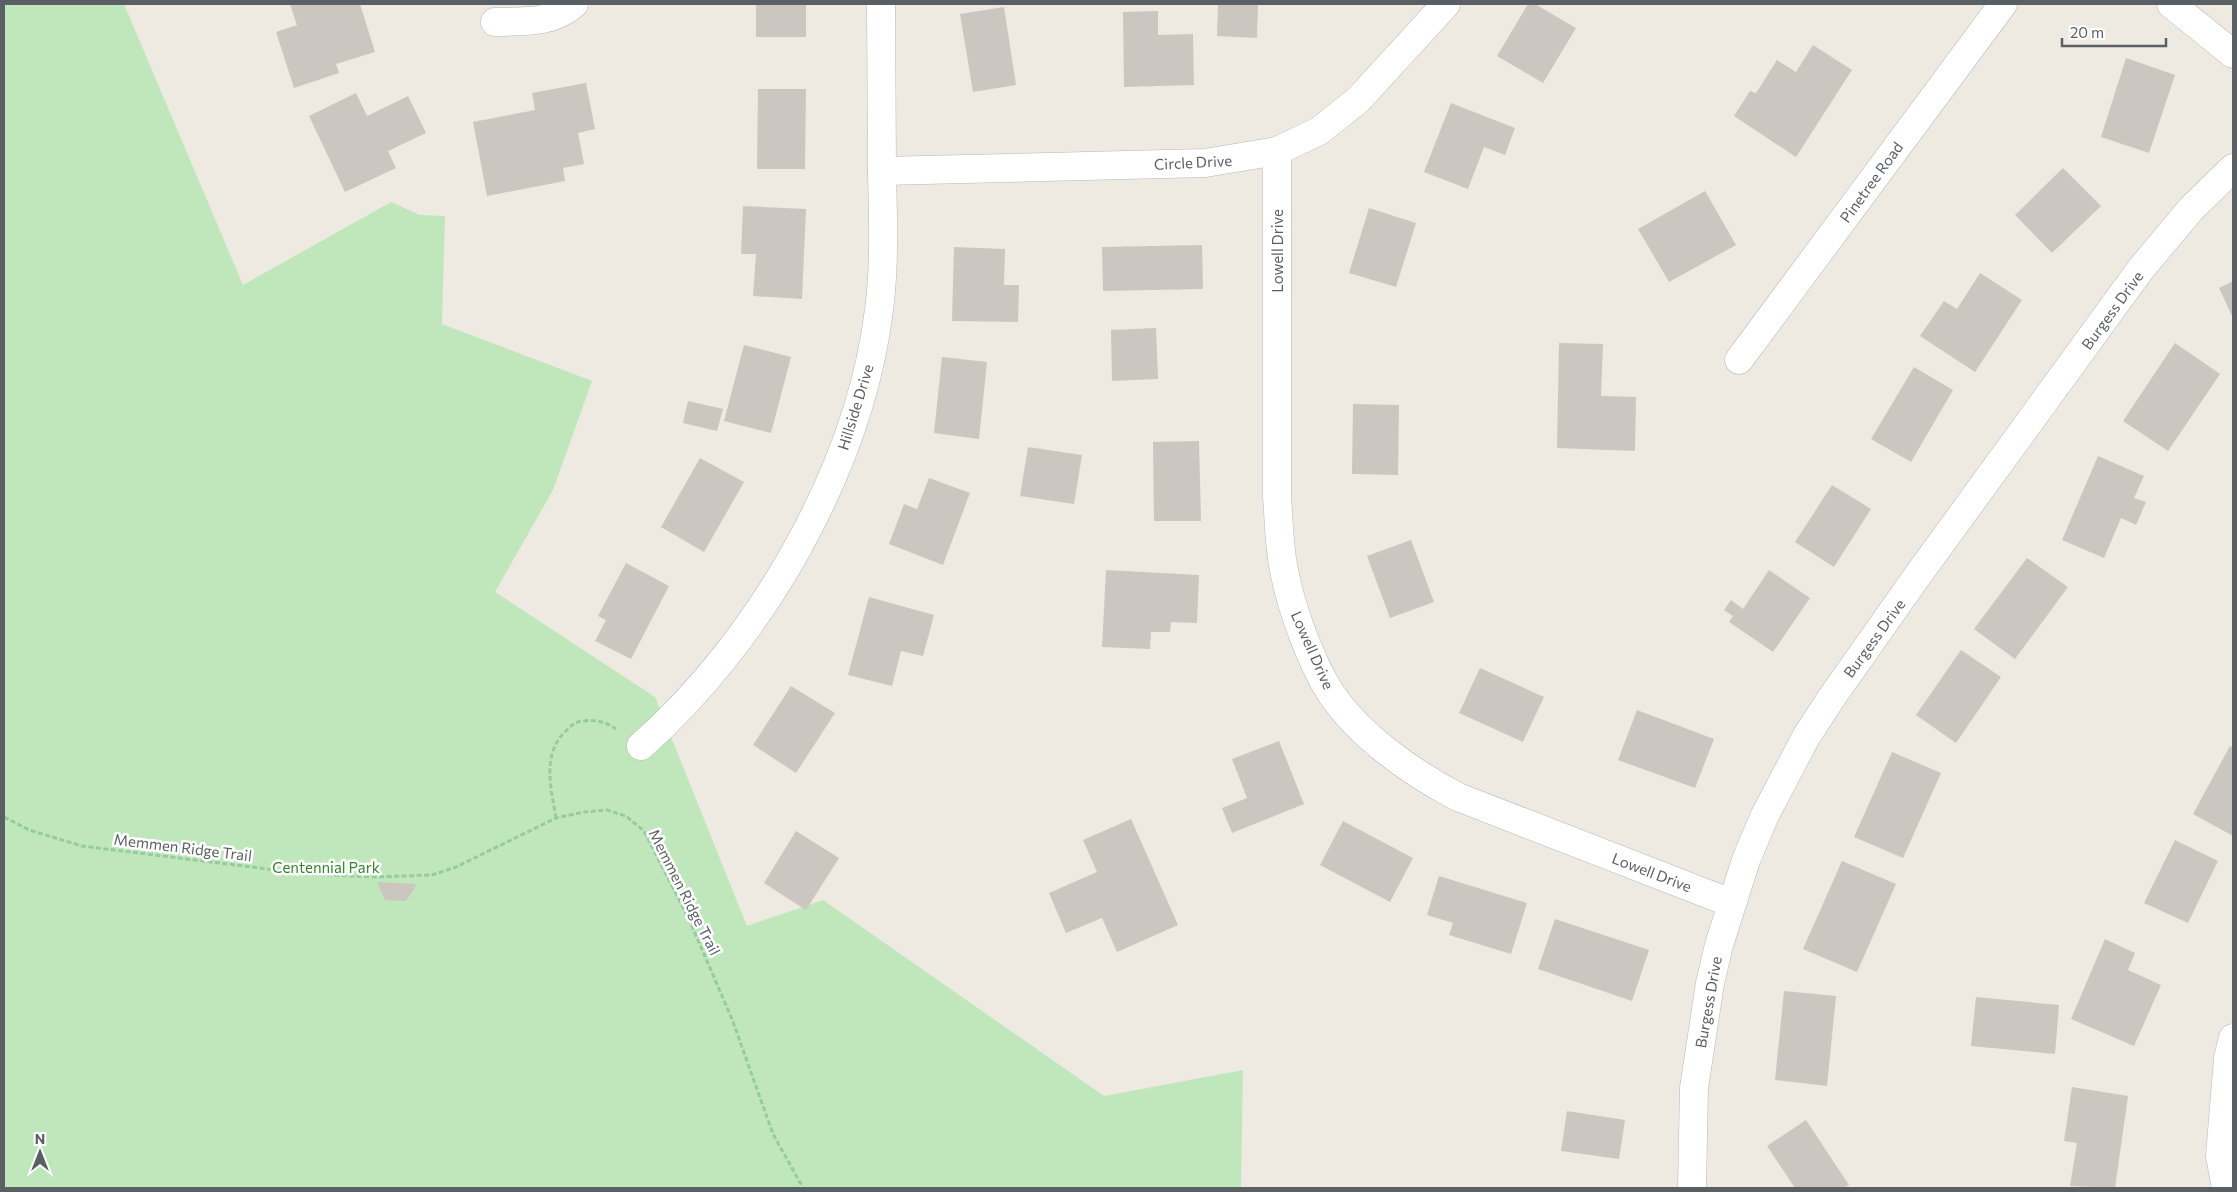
<svg xmlns="http://www.w3.org/2000/svg" width="2237" height="1192" viewBox="0 0 2237 1192" font-family="Commissioner,sans-serif">
<style>
.green{fill:#c0e7bc}
.building{fill:#cbc7c0}
.lines{fill:none;stroke-linecap:round;stroke-linejoin:round}
.minor-casing{stroke:#b4b8bd;stroke-width:29}
.path{stroke:#96cba0;stroke-width:3;stroke-dasharray:5 2.5;stroke-linecap:butt}
.minor{stroke:#fff;stroke-width:28}
.labels{text-anchor:middle;dominant-baseline:central;stroke-width:5;stroke-linejoin:round;paint-order:stroke}
.street-label{font-size:15px;fill:#5a5f63;stroke:#fff}
.park-label{font-size:15px;fill:#34852f;stroke:#fff}
</style>
<rect width="100%" height="100%" fill="#eeeae1"/>
<polygon class="green" points="4,4 124,4 243,285 391,202 420,215 445,216 442,324 592,381 553,490 495,592 655,697 747,926 823,900 1104,1096 1243,1070 1241,1188 4,1188"/>
<g class="building">
<polygon points="290,4 360,4 375,52 336,64 339,73 294,88 276,32 297,25"/>
<rect x="756" y="4" width="50" height="33"/>
<polygon points="1218,4 1258,4 1257,38 1217,36"/>
<polygon points="1528,4 1535,4 1576,28 1543,83 1497,56"/>
<polygon points="1004,7 1016,85 973,92 960,14"/>
<polygon points="1158,11 1158,35 1193,34 1194,85 1124,87 1123,12"/>
<polygon points="1813,45 1852,70 1796,157 1734,116 1750,91 1756,93 1777,60 1796,72"/>
<polygon points="2126,58 2175,75 2149,153 2101,137"/>
<polygon points="586,83 595,129 578,133 584,164 563,168 565,181 487,196 473,122 535,110 532,93"/>
<polygon points="758,89 806,89 805,169 757,169"/>
<polygon points="356,93 367,116 408,96 426,133 388,151 396,168 345,192 309,116"/>
<polygon points="1451,103 1515,128 1505,155 1484,147 1468,189 1424,172"/>
<polygon points="2063,168 2101,206 2052,253 2015,215"/>
<polygon points="1705,191 1736,245 1669,282 1638,229"/>
<polygon points="743,206 806,209 802,299 753,296 756,254 741,254"/>
<polygon points="1369,208 1416,223 1396,287 1349,273"/>
<polygon points="1202,245 1203,289 1103,291 1102,247"/>
<polygon points="954,247 1005,249 1004,285 1019,285 1018,322 952,321"/>
<polygon points="1980,273 2022,300 1975,372 1920,336 1944,301 1957,309"/>
<polygon points="2233,281 2233,318 2219,288"/>
<polygon points="1156,328 1158,379 1112,381 1111,330"/>
<polygon points="1559,343 1603,344 1601,396 1636,397 1635,451 1557,448"/>
<polygon points="2175,343 2220,374 2168,451 2123,421"/>
<polygon points="744,345 791,357 771,433 724,421"/>
<polygon points="942,357 987,362 979,439 934,433"/>
<polygon points="1914,367 1953,390 1911,462 1871,439"/>
<polygon points="688,401 723,409 717,431 683,423"/>
<polygon points="1353,404 1399,405 1398,475 1352,474"/>
<polygon points="1199,441 1201,521 1154,521 1153,442"/>
<polygon points="1028,447 1082,455 1074,504 1020,496"/>
<polygon points="2098,456 2144,476 2134,498 2146,502 2136,525 2121,518 2104,558 2062,540"/>
<polygon points="700,458 744,482 704,552 661,527"/>
<polygon points="929,478 970,493 943,565 889,544 904,504 917,509"/>
<polygon points="1832,485 1871,509 1834,567 1795,542"/>
<polygon points="1411,540 1434,602 1390,618 1367,556"/>
<polygon points="2027,558 2068,587 2015,659 1974,629"/>
<polygon points="626,563 669,586 631,659 595,641 606,620 598,616"/>
<polygon points="1106,570 1199,575 1197,623 1171,622 1170,632 1151,632 1150,649 1102,647"/>
<polygon points="1769,570 1810,598 1773,652 1729,622 1733,616 1724,610 1731,600 1743,609"/>
<polygon points="869,597 934,615 923,656 901,651 892,686 848,675"/>
<polygon points="1961,650 2001,677 1956,743 1916,715"/>
<polygon points="1480,668 1544,697 1523,742 1459,713"/>
<polygon points="791,686 835,713 796,773 753,745"/>
<polygon points="1637,710 1714,739 1695,788 1618,760"/>
<polygon points="1279,741 1304,804 1232,833 1222,808 1247,798 1232,759"/>
<polygon points="2230,746 2233,748 2233,836 2193,814"/>
<polygon points="1892,752 1941,773 1903,858 1854,837"/>
<polygon points="1131,819 1178,925 1117,952 1102,918 1066,933 1049,893 1097,872 1083,840"/>
<polygon points="1343,821 1413,858 1390,902 1320,865"/>
<polygon points="796,831 839,858 806,910 764,883"/>
<polygon points="2175,840 2218,861 2188,923 2144,903"/>
<polygon points="1842,861 1896,884 1857,972 1803,949"/>
<polygon points="1439,876 1527,903 1511,954 1449,935 1453,923 1427,915"/>
<polygon points="377,882 417,884 406,901 385,900"/>
<polygon points="1555,919 1649,950 1632,1001 1538,969"/>
<polygon points="2105,939 2135,953 2128,970 2161,985 2134,1046 2071,1019"/>
<polygon points="1784,991 1836,996 1827,1086 1775,1080"/>
<polygon points="1976,997 2059,1005 2055,1054 1971,1046"/>
<polygon points="2072,1087 2128,1096 2115,1188 2070,1186 2077,1143 2064,1141"/>
<polygon points="1567,1111 1625,1120 1619,1159 1561,1151"/>
<polygon points="1806,1120 1849,1185 1843,1188 1795,1188 1767,1146"/>
</g>
<g class="lines">
<defs>
<g id="minor">
<polyline points="2171,4 2233,54"/>
<path d="M 495,22 C 523,21 551,24 574,4"/>
<path d="M 1277,151 L 1277,496 C 1279,522 1279,550 1285,575 C 1292,610 1311,662 1330,692 C 1359,736 1412,773 1458,797 L 1731,903"/>
<polyline points="882,171 1205,163 1277,151 1319,131 1358,100 1446,4"/>
<polyline points="1739,360 2003,4"/>
<path d="M 641,746 C 760,641 859,470 879,310 C 885,264 883,218 882,171 C 882,116 881,60 881,4"/>
<polyline points="1692,1188 1694,1088 1710,983 1719,945 1746,860 1764,817 1806,737 1832,697 1918,575 2140,270 2191,209 2233,168"/>
<polyline points="2226,1188 2220,1156 2228,1058 2233,1038"/>
</g>
</defs>
<use href="#minor" class="minor-casing"/>
<g class="path">
<polyline points="4,817 29,830 82,846 308,874 375,877 432,875 456,867 556,818 584,812 607,810 626,816 644,831 688,917 732,1019 773,1134 803,1188"/>
<path d="M 556,818 C 551,788 541,753 567,730 C 573,724 575,722 583,721 C 594,719 607,722 616,729"/>
</g>
<use href="#minor" class="minor"/>
</g>
<g class="labels">
<g class="street-label">
<text transform="translate(1193 162) rotate(-3)">Circle Drive</text>
<text transform="translate(1871 182) rotate(-54)">Pinetree Road</text>
<text transform="translate(1277 251) rotate(-90)">Lowell Drive</text>
<text transform="translate(2112 310) rotate(-54)">Burgess Drive</text>
<text transform="translate(855 407) rotate(-73)">Hillside Drive</text>
<text transform="translate(1874 638) rotate(-54)">Burgess Drive</text>
<text transform="translate(1313 650) rotate(66)">Lowell Drive</text>
<text transform="translate(183 847) rotate(7)">Memmen Ridge Trail</text>
<text transform="translate(1652 872) rotate(21)">Lowell Drive</text>
<text transform="translate(685 892) rotate(63)">Memmen Ridge Trail</text>
<text transform="translate(1708 1002) rotate(-80)">Burgess Drive</text>
</g>
<g class="park-label">
<text x="326" y="867">Centennial Park</text>
</g>
</g>
<rect width="2237" height="1192" fill="none" stroke="#5a5f63" stroke-width="10"/>
<g transform="translate(40 1152)" stroke="#ffffff" stroke-width="4" paint-order="stroke">
<path d="M0-4L9 19L0 12L-9 19Z" fill="#5a5f63"/>
<text y="-8" font-size="14" font-weight="bold" text-anchor="middle" fill="#5a5f63">N</text>
</g>
<path d="M2062 38v8h104v-8" fill="none" stroke="#5a5f63" stroke-width="2.5"/>
<text x="2070" y="38" font-size="15" fill="#5a5f63" stroke="#ffffff" stroke-width="4" paint-order="stroke">20 m</text>
</svg>
